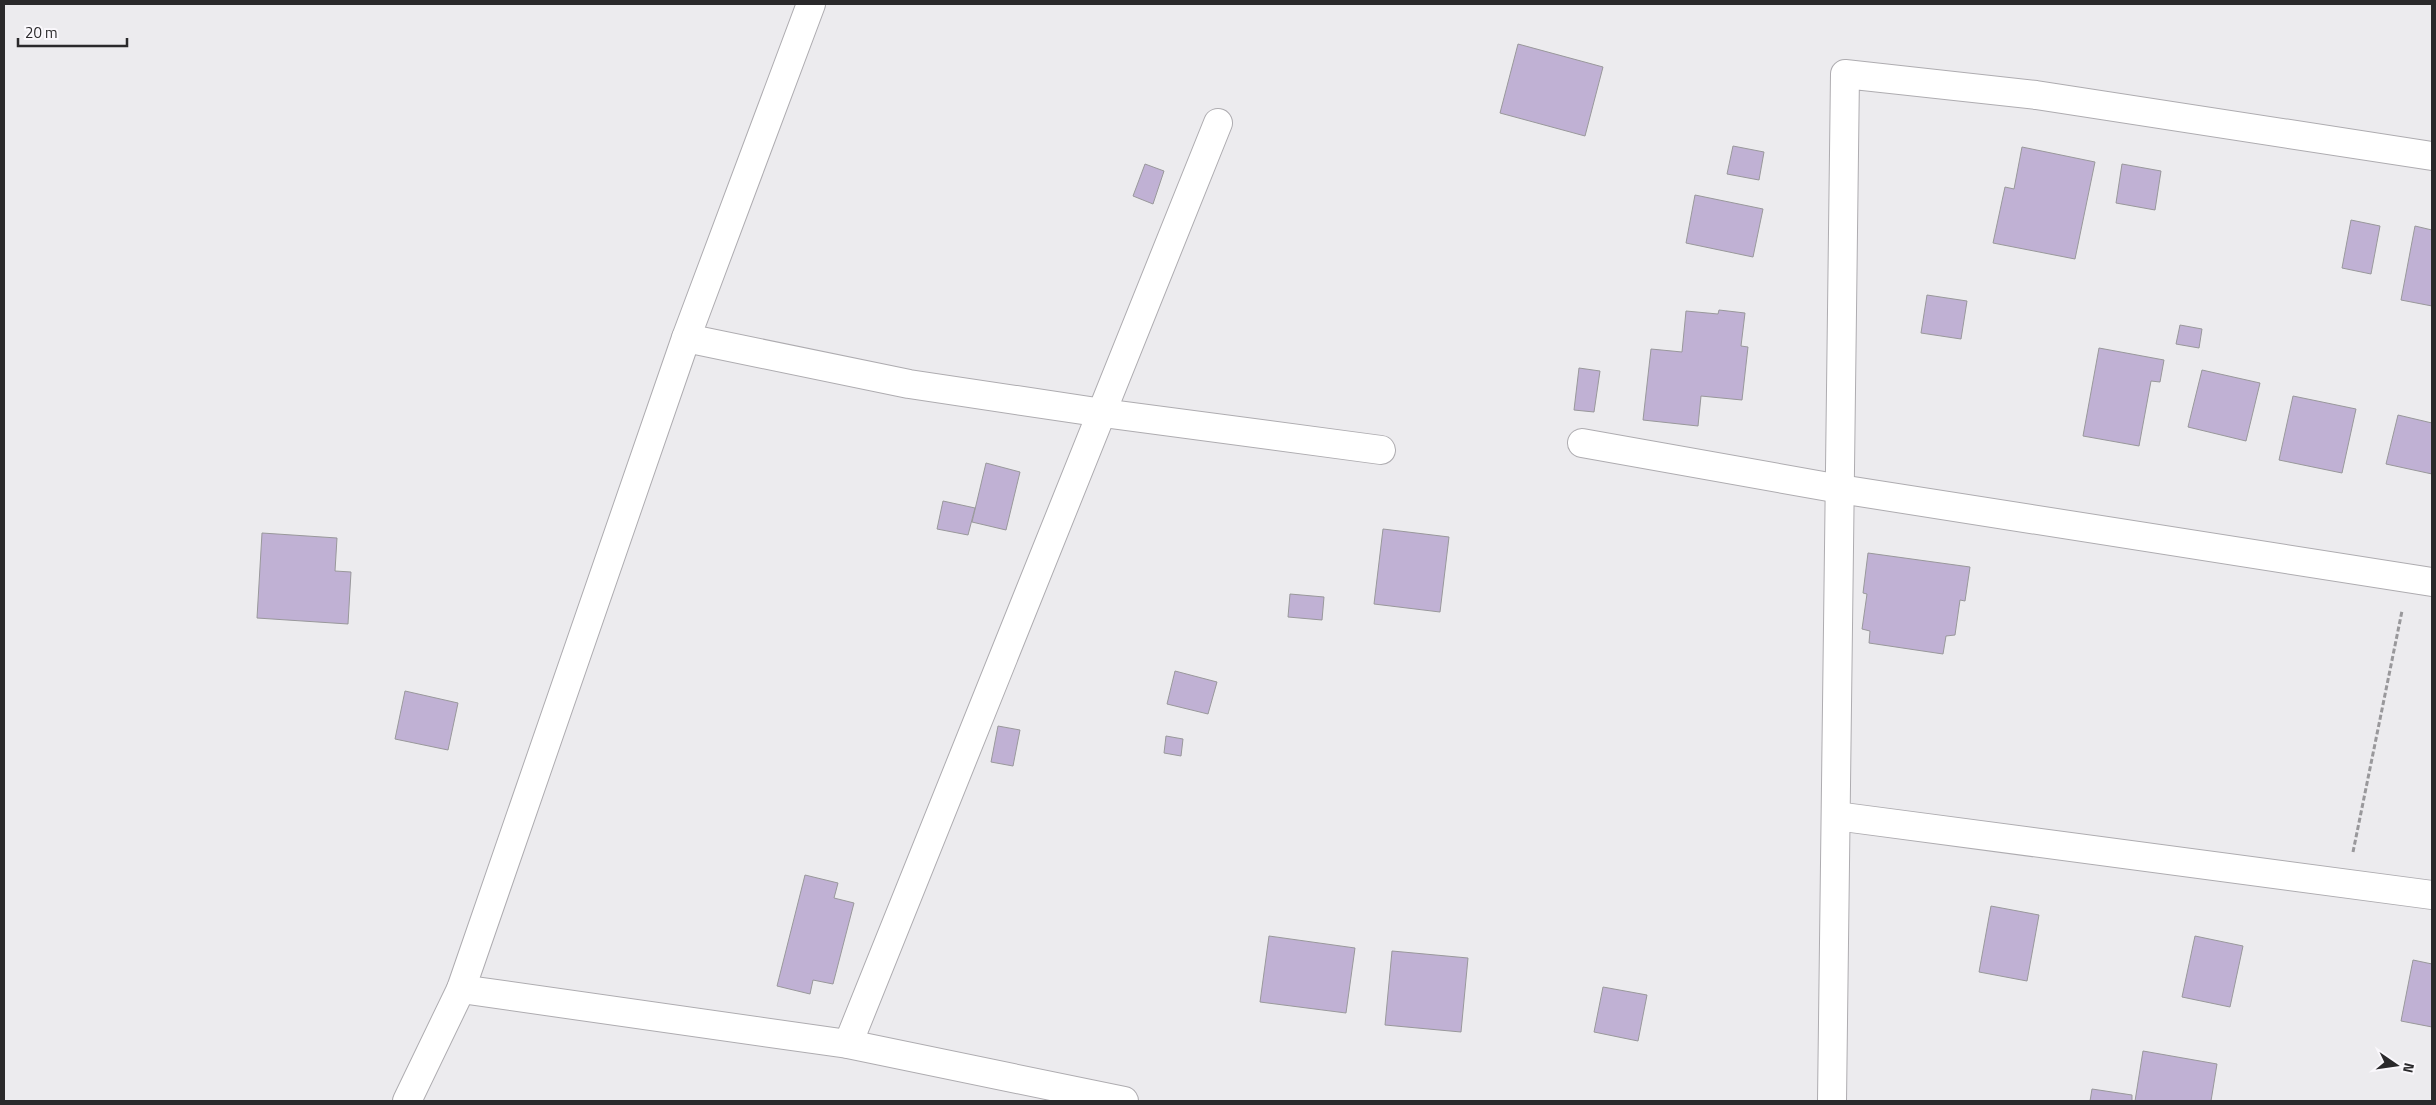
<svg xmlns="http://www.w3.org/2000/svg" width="2436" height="1105" viewBox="0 0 2436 1105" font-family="'Titillium Web',sans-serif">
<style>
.building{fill:#c0b1d4;stroke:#99989b}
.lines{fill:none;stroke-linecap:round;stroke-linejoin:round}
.minor-casing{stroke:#aeacb0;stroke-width:30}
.secondary-casing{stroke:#aeacb0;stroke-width:30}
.path{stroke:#99989b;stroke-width:3;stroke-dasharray:5 2.5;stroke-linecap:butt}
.minor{stroke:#fff;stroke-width:28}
.secondary{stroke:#fff;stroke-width:28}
</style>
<rect width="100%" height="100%" fill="#ecebee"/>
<g class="building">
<polygon points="1518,44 1603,67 1585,136 1500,113"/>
<polygon points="1733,146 1764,152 1759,180 1727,174"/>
<polygon points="2022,147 2095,162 2075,259 1993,243 2005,187 2014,189"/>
<polygon points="1145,164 1164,171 1153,204 1133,196"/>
<polygon points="2122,164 2161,171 2155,210 2116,203"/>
<polygon points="1695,195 1763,209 1753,257 1686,243"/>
<polygon points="2351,220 2380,226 2371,274 2342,268"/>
<polygon points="2415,226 2432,230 2432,306 2401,300"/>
<polygon points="1927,295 1967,301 1961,339 1921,333"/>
<polygon points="1719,310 1745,313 1741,346 1748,347 1742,400 1701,396 1698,426 1643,420 1651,349 1682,352 1686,311 1718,314"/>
<polygon points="2180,325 2202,329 2199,348 2176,344"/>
<polygon points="2099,348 2164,360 2160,382 2151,381 2139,446 2083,436"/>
<polygon points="1579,368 1600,371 1594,412 1574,410"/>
<polygon points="2202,370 2260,383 2246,441 2188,427"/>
<polygon points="2293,396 2356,409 2342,473 2279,460"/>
<polygon points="2398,415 2432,423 2432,474 2386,464"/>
<polygon points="986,463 1020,472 1006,530 972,522"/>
<polygon points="943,501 975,508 968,535 937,529"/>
<polygon points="1383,529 1449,537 1440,612 1374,604"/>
<polygon points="262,533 337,538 335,571 351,572 348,624 257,618"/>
<polygon points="1868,553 1970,567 1965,601 1960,600 1955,635 1946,636 1943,654 1869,643 1870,631 1862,629 1867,594 1863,593"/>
<polygon points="1290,594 1324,597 1322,620 1288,617"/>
<polygon points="1175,671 1217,682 1208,714 1167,704"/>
<polygon points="405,691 458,703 448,750 395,739"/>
<polygon points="998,726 1020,730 1013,766 991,762"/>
<polygon points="1166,736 1183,739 1181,756 1164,753"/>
<polygon points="805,875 838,883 834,898 854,903 833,984 813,980 810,994 777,986"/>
<polygon points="1991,906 2039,915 2027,981 1979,972"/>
<polygon points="1269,936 1355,948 1346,1013 1260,1002"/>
<polygon points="2195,936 2243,946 2230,1007 2182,997"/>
<polygon points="1392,951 1468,958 1461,1032 1385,1025"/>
<polygon points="2413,960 2432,964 2432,1027 2401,1021"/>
<polygon points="1603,987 1647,995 1638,1041 1594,1032"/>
<polygon points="2143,1051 2217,1064 2211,1101 2135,1101"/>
<polygon points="2092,1089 2132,1095 2132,1101 2090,1101"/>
</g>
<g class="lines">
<defs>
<g id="minor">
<polyline points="686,338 909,384 1103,413 1381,450"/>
<polyline points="1582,443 1840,489 2432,582"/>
<polyline points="1836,816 2432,895"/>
<polyline points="461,989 848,1044 1124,1101"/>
<polyline points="848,1044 1218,123"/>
<polyline points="1832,1101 1845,74 2036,95 2432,156"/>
</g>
<polyline id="secondary" points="407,1101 461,989 686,338 811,4"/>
</defs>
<use href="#minor" class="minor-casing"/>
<use href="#secondary" class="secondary-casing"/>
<polyline class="path" points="2353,852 2402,611"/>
<use href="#minor" class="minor"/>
<use href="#secondary" class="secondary"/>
</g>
<rect width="2436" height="1105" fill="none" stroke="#2a292b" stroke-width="10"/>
<g transform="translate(2396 1065) rotate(103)" stroke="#faf8fc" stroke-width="4" paint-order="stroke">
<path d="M0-4L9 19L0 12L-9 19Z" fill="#2a292b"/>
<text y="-8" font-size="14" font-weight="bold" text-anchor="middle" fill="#2a292b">N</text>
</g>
<path d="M18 38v8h109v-8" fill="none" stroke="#2a292b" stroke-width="2.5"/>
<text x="25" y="38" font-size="15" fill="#2a292b" stroke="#faf8fc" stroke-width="4" paint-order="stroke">20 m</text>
</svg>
